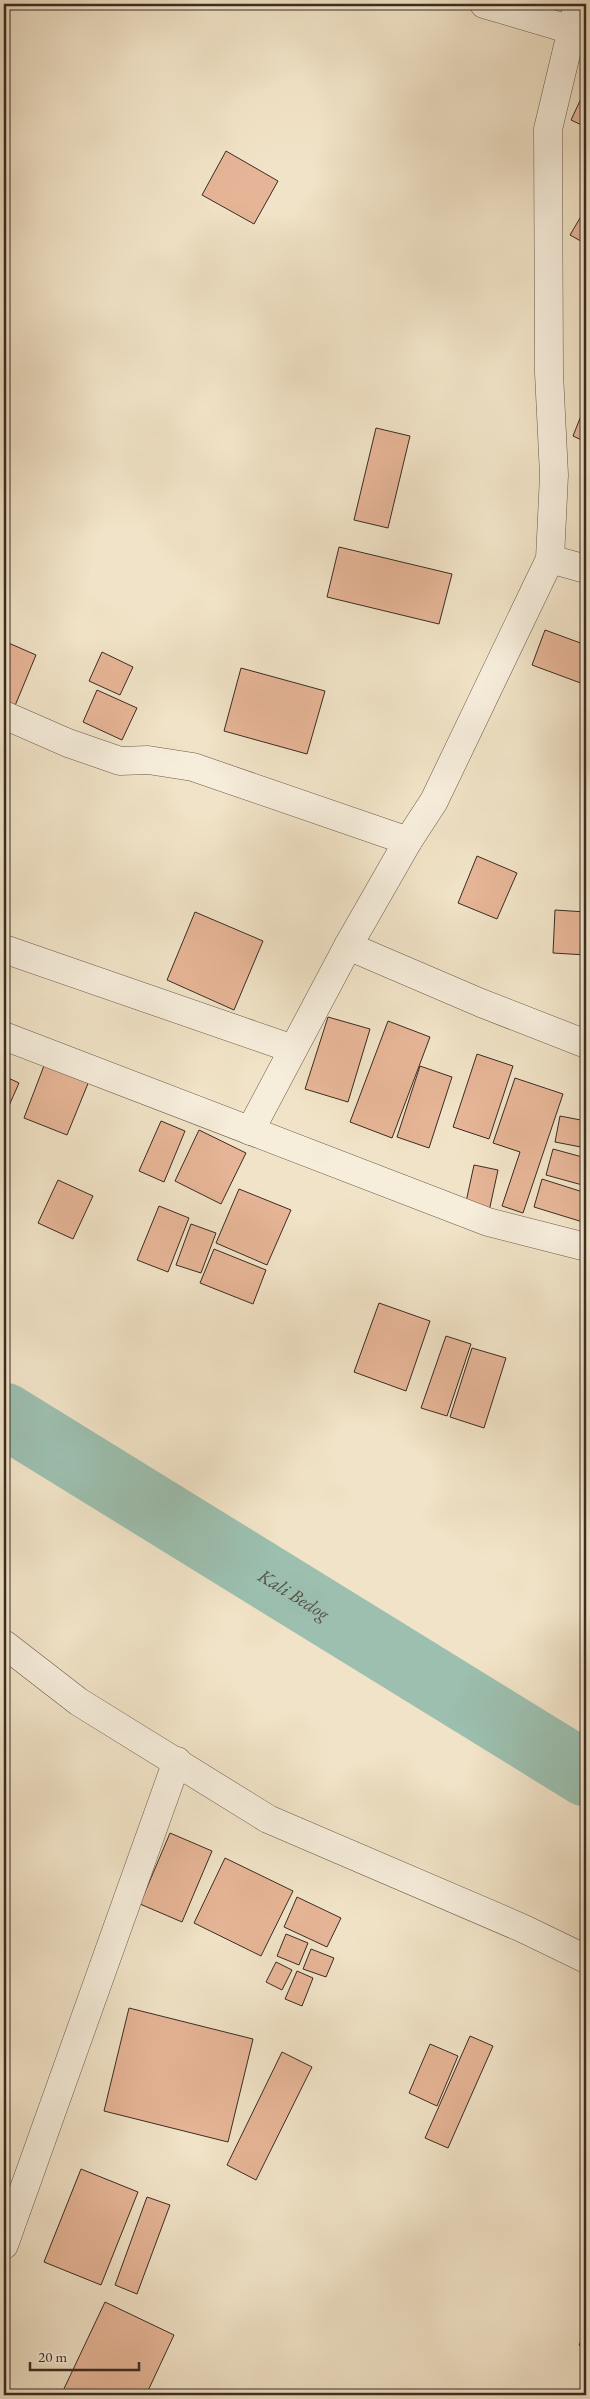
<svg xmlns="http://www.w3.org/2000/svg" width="590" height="2399" viewBox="0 0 590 2399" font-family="'EB Garamond',serif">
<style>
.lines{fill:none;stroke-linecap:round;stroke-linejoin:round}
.river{stroke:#9cbfaf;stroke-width:65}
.building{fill:#e6b597;stroke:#3a2c22}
.street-casing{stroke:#685a4b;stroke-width:29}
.street{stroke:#f6eddb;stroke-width:28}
.labels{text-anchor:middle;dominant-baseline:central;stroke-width:5;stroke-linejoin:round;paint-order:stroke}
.water-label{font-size:19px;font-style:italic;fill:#525145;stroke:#f6eddb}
</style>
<rect width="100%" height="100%" fill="#f1e3c7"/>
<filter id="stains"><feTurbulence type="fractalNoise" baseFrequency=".004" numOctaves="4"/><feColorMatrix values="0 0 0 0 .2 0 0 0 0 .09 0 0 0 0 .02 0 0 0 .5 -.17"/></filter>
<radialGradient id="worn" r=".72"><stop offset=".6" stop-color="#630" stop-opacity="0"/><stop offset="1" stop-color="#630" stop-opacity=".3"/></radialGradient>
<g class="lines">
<path class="river" id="s1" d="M 4,1415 L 586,1774"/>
</g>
<g class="building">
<polygon points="586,88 586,127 571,120"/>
<polygon points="226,151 278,181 254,224 202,195"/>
<polygon points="583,213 586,215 586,244 570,235"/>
<polygon points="586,403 586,442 573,436"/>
<polygon points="376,428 410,436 388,528 354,520"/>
<polygon points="586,532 586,555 580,553"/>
<polygon points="339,547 452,574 439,624 327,597"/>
<polygon points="545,630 586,645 586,685 532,665"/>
<polygon points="4,641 36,655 12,713 4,710"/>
<polygon points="102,652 133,667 120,695 89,681"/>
<polygon points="241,668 325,691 307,754 224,731"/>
<polygon points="97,690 137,708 122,740 83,722"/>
<polygon points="477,856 517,873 497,919 458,903"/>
<polygon points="555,910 586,912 586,963 586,955 553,953"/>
<polygon points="195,912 263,941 234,1010 167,980"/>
<polygon points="328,1017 370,1029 348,1102 305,1089"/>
<polygon points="388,1021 430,1037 392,1138 350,1122"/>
<polygon points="477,1054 513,1066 489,1139 453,1127"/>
<polygon points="45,1063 89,1081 67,1135 24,1118"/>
<polygon points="420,1066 452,1077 429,1148 397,1137"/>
<polygon points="4,1076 19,1083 4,1117"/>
<polygon points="515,1078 563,1094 523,1213 502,1206 520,1152 493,1143"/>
<polygon points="560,1116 586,1121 586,1148 555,1142"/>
<polygon points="161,1121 185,1131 164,1182 139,1171"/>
<polygon points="199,1130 246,1153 221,1204 175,1181"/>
<polygon points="553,1149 586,1158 586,1186 546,1175"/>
<polygon points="474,1165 498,1170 488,1216 464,1211"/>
<polygon points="542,1179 586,1193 586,1223 534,1207"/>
<polygon points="58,1180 93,1196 73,1239 38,1223"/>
<polygon points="239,1189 291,1210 267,1265 216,1243"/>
<polygon points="159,1206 189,1218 168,1272 137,1260"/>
<polygon points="191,1224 216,1233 201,1273 176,1265"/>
<polygon points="214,1249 266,1270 253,1304 200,1283"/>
<polygon points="379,1303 430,1321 406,1391 354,1372"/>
<polygon points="446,1336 471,1344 447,1416 421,1408"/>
<polygon points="472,1348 506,1358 484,1428 450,1417"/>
<polygon points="170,1833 212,1851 182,1922 140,1904"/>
<polygon points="225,1858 293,1891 261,1956 194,1923"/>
<polygon points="297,1897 341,1918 327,1947 284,1927"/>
<polygon points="286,1934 308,1943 299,1965 277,1956"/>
<polygon points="311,1949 334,1958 326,1977 303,1969"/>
<polygon points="276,1962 292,1970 282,1990 266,1982"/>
<polygon points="297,1971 313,1978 302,2006 285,1999"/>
<polygon points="129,2008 253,2039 228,2142 104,2111"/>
<polygon points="470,2036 493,2046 448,2148 425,2138"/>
<polygon points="430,2044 458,2056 437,2106 409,2093"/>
<polygon points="282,2052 312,2067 256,2180 227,2165"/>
<polygon points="81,2169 138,2192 101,2285 44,2262"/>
<polygon points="147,2197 170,2205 137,2294 115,2285"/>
<polygon points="105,2302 174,2335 146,2395 61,2395"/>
<polygon points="586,2331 586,2349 579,2345"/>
</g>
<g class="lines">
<defs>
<g id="street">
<polyline points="484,4 572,30"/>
<polyline points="550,559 586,569"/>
<polyline points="4,715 68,743 120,761 148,760 193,767 408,841"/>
<polyline points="348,946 481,1003 586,1044"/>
<polyline points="4,949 293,1049"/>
<polyline points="4,1036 488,1222 586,1247"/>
<polyline points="250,1131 348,946 408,841 434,801 550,559 554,475 549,373 548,129 578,4"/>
<polyline points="4,1644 79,1702 268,1819 522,1928 586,1959"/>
<polyline points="4,2245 177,1761"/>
</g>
</defs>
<use href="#street" class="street-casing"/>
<use href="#street" class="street"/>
</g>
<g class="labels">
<g class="water-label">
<text stroke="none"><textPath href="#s1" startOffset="341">Kali Bedog</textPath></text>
</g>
</g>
<rect width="590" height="2399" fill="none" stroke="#f1e3c7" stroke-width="20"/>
<rect x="5" y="5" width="580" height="2389" fill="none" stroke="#3a2c22" stroke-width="2.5"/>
<rect x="10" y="10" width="570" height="2379" fill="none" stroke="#3a2c22"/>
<path d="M30 2362v8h109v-8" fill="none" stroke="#3a2c22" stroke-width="2.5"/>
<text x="38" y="2362" font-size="15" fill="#3a2c22" stroke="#f6eddb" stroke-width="4" paint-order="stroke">20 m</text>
<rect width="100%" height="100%" filter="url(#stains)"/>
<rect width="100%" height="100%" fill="url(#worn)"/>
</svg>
